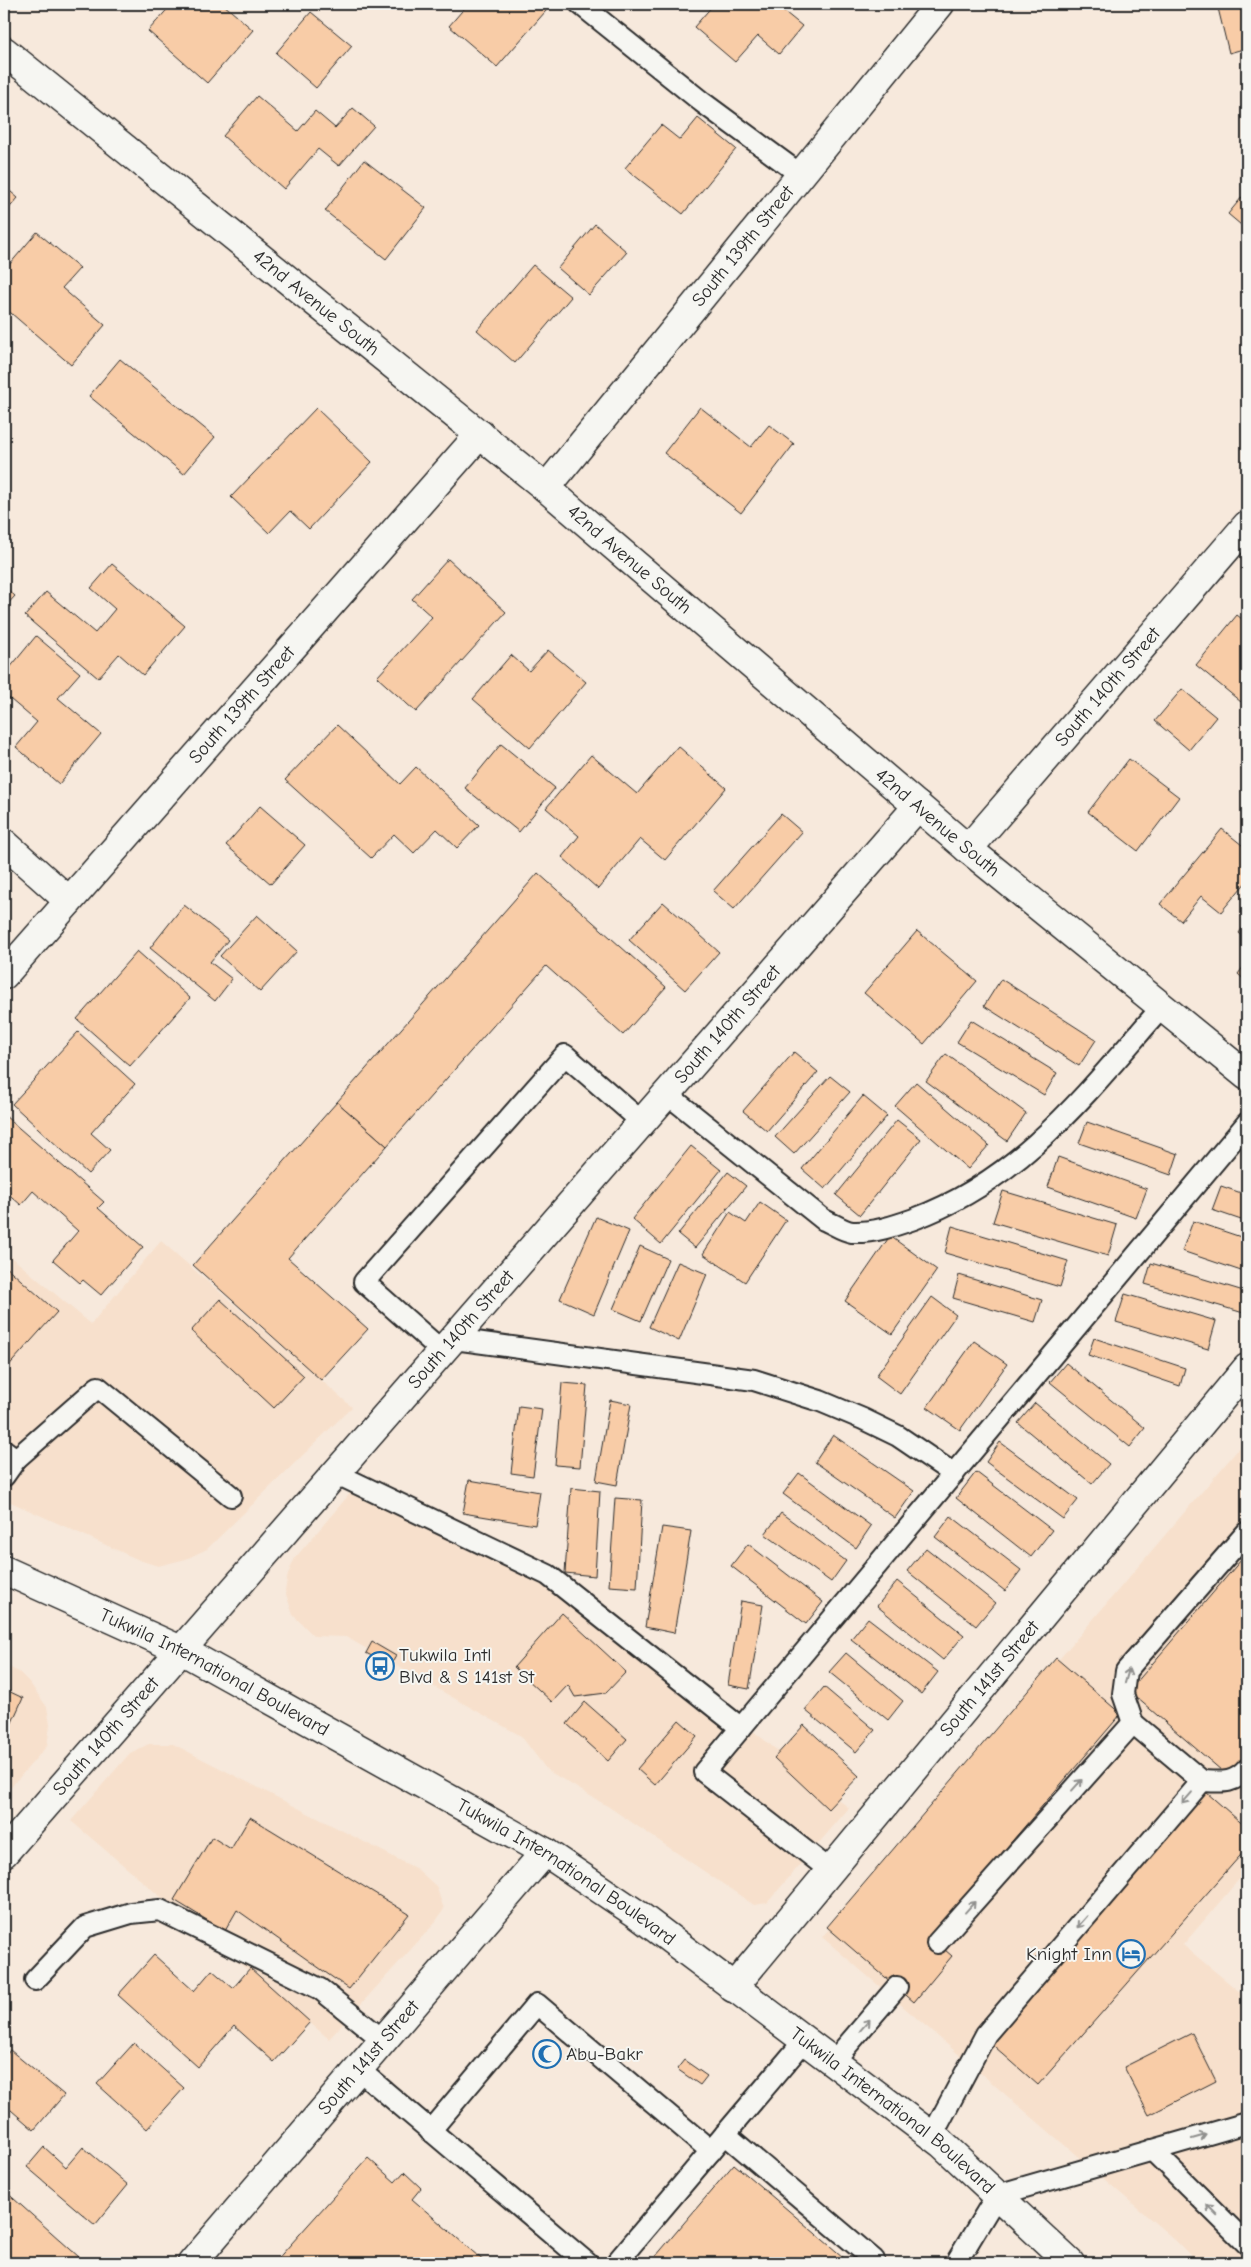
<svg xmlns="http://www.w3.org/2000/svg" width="1251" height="2267" viewBox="0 0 1251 2267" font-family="'Comic Neue',sans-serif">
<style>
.built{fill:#f7e0cc}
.building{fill:#f8cca7;stroke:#2b2b2b}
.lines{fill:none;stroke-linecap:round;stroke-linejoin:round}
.service-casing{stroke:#2b2b2b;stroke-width:24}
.minor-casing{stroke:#2b2b2b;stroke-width:31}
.tertiary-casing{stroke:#2b2b2b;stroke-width:31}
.primary-casing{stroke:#2b2b2b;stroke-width:31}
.service{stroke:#f6f6f2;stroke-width:20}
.minor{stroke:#f6f6f2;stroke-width:28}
.tertiary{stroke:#f6f6f2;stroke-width:28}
.primary{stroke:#f6f6f2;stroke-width:28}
.oneway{stroke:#90908e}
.labels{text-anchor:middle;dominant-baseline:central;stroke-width:4;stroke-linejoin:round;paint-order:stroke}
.street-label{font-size:19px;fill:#2b2b2b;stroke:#f6f6f2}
.poi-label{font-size:19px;fill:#2b2b2b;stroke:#f6f6f2;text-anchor:start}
</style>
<rect width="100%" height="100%" fill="#f7e9dc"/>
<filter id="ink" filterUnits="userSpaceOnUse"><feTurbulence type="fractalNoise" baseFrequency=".02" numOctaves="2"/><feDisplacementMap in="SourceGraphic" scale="10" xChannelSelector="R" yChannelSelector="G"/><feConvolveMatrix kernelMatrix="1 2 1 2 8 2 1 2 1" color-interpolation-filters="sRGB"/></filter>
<g filter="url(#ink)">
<g class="built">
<polygon points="161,1241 352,1407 207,1549 186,1559 158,1566 139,1560 4,1499 4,1251 91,1324"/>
<polygon points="1247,1439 1247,1870 1183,1945 1247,1998 1247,2263 1198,2263 1175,2240 822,1937"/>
<polygon points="365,1476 540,1560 849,1808 767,1903 754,1905 609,1807 547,1770 521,1736 346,1637 314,1636 293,1615 285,1591 288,1574 295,1558"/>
<polygon points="4,1665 19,1672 29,1682 47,1707 50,1725 47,1746 4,1795"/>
<polygon points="149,1744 173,1744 417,1869 436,1886 444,1909 434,1924 329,2039 71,1821 130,1753"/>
</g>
<g class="building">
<polygon points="172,4 223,4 253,30 207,83 148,31"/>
<polygon points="468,4 552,4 497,67 449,26"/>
<polygon points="714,4 775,4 802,26 779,54 758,36 735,62 694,27"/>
<polygon points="1217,4 1247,4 1247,48 1229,53"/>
<polygon points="311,12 352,46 316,88 276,53"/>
<polygon points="257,96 298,131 315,111 335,128 353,108 374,126 339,166 318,149 284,189 223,136"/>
<polygon points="698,118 736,149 683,214 625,168 661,125 680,140"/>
<polygon points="364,160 426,208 386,259 325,211"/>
<polygon points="4,186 18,198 4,214"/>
<polygon points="1247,191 1247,230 1228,214"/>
<polygon points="595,224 627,252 589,295 558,268"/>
<polygon points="37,232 80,268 62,288 105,325 71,365 4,307 4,271"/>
<polygon points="533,265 571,297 515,363 477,330"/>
<polygon points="120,359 215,437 184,474 89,396"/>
<polygon points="700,407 751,447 769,425 794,444 741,513 664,453"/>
<polygon points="316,408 372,462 309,529 290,511 269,533 231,497"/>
<polygon points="448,559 506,612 416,712 377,677 432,617 412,599"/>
<polygon points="112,564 185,626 143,675 119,654 98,678 25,616 46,592 95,633 115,609 91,588"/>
<polygon points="4,586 15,596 4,608"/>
<polygon points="1237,615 1247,623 1247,694 1241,702 1196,665"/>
<polygon points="36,636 80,673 58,698 101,734 59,784 16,747 37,722 4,694 4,675"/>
<polygon points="548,650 586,682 530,748 473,699 511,655 529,671"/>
<polygon points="1182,689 1216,717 1189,750 1155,721"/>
<polygon points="337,725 400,784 416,767 479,825 457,848 437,829 414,853 394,834 371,858 285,780"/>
<polygon points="501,744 555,788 519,832 465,788"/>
<polygon points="678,746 726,788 665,860 640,839 598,889 562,857 579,836 546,808 591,755 637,794"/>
<polygon points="1129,759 1179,797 1138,851 1088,812"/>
<polygon points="260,806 305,845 271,884 226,845"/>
<polygon points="781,814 802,832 734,909 713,891"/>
<polygon points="1222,829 1247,849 1247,881 1221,912 1201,896 1181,921 1160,904"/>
<polygon points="538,873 666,987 623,1035 546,966 387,1146 337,1102"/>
<polygon points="663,902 719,952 685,990 629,940"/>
<polygon points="184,905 228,940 210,962 232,979 215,1001 150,948"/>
<polygon points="257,915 297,951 260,992 220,956"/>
<polygon points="1247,922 1247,940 1239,933"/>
<polygon points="917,931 977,981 924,1044 864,993"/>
<polygon points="137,951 190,998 130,1066 77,1019"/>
<polygon points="1247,962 1247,982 1238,974"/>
<polygon points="1001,979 1096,1040 1079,1066 984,1006"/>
<polygon points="971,1020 1057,1073 1044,1095 957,1042"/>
<polygon points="78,1032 135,1084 91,1133 110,1150 88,1174 12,1104"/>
<polygon points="794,1052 818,1072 767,1131 743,1111"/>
<polygon points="946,1054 1026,1113 1007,1141 926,1081"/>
<polygon points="830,1076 850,1092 794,1154 775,1137"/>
<polygon points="916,1082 989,1145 968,1169 895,1106"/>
<polygon points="863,1096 887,1116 825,1189 802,1169"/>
<polygon points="337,1102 387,1146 288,1258 368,1329 321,1380 193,1265"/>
<polygon points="4,1115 104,1202 98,1208 143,1247 101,1295 83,1280 80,1283 53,1260 78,1231 33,1191 21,1205 4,1190"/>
<polygon points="897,1120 921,1139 860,1215 836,1195"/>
<polygon points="1087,1122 1178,1154 1171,1175 1079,1143"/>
<polygon points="691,1146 721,1170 661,1244 632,1219"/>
<polygon points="1058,1157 1147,1189 1136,1218 1048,1187"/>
<polygon points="728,1172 746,1186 695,1248 678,1234"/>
<polygon points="1221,1186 1247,1195 1247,1222 1212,1210"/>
<polygon points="1003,1191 1117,1225 1108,1256 993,1222"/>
<polygon points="760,1202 786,1220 745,1282 703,1254 730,1212 746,1223"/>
<polygon points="596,1217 629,1231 594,1314 560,1299"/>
<polygon points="1193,1221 1247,1239 1247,1273 1182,1251"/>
<polygon points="952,1226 1068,1261 1060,1287 945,1253"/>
<polygon points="890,1236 937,1270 892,1334 845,1301"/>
<polygon points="640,1246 668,1259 641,1321 613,1309"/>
<polygon points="678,1262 707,1274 679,1341 649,1327"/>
<polygon points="1151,1263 1247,1292 1247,1314 1145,1284"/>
<polygon points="4,1265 57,1312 4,1371"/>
<polygon points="959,1275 1042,1300 1035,1322 953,1298"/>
<polygon points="1125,1294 1216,1321 1208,1349 1116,1322"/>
<polygon points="932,1297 956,1315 900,1394 876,1376"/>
<polygon points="220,1299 304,1376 274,1408 191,1331"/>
<polygon points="1094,1338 1185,1368 1180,1386 1088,1355"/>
<polygon points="974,1341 1007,1364 960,1430 927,1407"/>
<polygon points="1066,1363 1145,1428 1130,1447 1050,1382"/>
<polygon points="562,1383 587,1385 580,1467 555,1465"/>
<polygon points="610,1400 631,1404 617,1485 596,1481"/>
<polygon points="1035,1403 1109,1464 1092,1484 1018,1423"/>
<polygon points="519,1406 542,1409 533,1476 511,1473"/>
<polygon points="833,1435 914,1491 895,1518 815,1462"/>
<polygon points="1000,1442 1078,1500 1063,1519 986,1462"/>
<polygon points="976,1472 1052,1530 1031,1557 956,1498"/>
<polygon points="799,1473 871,1526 856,1548 783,1494"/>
<polygon points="469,1480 540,1492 535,1525 463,1513"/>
<polygon points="571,1488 600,1491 595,1576 565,1573"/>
<polygon points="615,1498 642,1500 637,1588 609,1586"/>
<polygon points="781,1513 846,1561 831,1582 765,1534"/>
<polygon points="951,1516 1021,1570 1005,1591 935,1537"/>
<polygon points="662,1527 691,1531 674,1633 645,1627"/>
<polygon points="748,1544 823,1602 806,1624 731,1566"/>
<polygon points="926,1548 995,1603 976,1626 907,1571"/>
<polygon points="1247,1553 1247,1756 1229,1777 1129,1691"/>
<polygon points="897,1581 964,1635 943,1660 877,1606"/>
<polygon points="741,1601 763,1605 749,1689 728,1685"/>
<polygon points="562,1613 626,1672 606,1693 575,1697 568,1685 552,1702 514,1667"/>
<polygon points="868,1618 938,1672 921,1694 851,1639"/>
<polygon points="372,1642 396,1656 390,1666 366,1653"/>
<polygon points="846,1653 903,1701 888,1720 829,1672"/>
<polygon points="1056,1658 1121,1714 930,1937 952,1956 914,2002 827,1927"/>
<polygon points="824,1687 875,1730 856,1752 805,1710"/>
<polygon points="4,1689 23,1698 4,1740"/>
<polygon points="585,1702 627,1739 608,1761 567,1724"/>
<polygon points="679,1720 697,1736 655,1785 637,1769"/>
<polygon points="804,1725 859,1776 828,1809 774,1758"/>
<polygon points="1206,1792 1247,1828 1247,1848 1038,2085 986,2039"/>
<polygon points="250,1817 409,1914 349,1989 237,1910 225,1931 174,1900 212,1837 231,1849"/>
<polygon points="154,1955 194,1991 212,1970 233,1988 250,1968 310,2022 274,2062 234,2026 198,2067 118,1995"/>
<polygon points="1192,2033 1216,2081 1149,2115 1124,2067"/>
<polygon points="134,2043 184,2088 147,2129 97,2084"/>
<polygon points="10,2050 64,2095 34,2130 4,2104 4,2058"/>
<polygon points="684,2060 707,2076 700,2085 677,2069"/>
<polygon points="44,2147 66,2167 83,2147 128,2185 95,2225 27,2167"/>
<polygon points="368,2158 395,2182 404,2172 421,2188 412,2199 486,2263 274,2263"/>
<polygon points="734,2164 850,2263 650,2263"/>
<polygon points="4,2190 79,2257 73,2263 4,2263"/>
</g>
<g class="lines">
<defs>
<g id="service">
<polyline points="580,4 702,102 801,175"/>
<path d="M 667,1094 L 824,1220 C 832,1223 843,1231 852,1232 C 874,1233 894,1226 914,1219 C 1023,1179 1088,1091 1162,1007"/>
<polyline points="454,1339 754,1380 820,1401 863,1419 898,1436 954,1474"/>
<polyline points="443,1352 364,1282 565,1055 642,1122"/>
<polyline points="4,1450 16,1459 4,1476"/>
<polyline points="16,1459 98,1387 231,1496"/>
<polyline points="337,1474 548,1575 741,1728"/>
<polyline points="1133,1723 1123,1694 1126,1671 1247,1532"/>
<path d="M 1202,1781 C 1222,1782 1234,1784 1247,1769"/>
<polyline points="831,1871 704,1772 1247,1123"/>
<polyline points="35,1980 85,1927 131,1913 160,1910 320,1989 383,2040"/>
<polyline points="833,2062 897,1987"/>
<polyline points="358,2069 587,2263"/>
<polyline points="430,2131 537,2004 711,2151"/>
<polyline points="725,2134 874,2260 872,2263"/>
<polyline points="932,2136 986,2034 1202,1781 1133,1723 937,1943"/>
<polyline points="1152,2150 1247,2244"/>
<polyline points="616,2263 804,2041"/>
<polyline points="956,2263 997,2195 1247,2123"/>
</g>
<g id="minor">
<path id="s1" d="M 546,488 L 940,4"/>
<polyline points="4,843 69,901"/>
<path id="s2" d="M 968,849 L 1247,525"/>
<path id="s3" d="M 4,975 L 480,434"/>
<path id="s4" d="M 4,1853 L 918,806"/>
<path id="s5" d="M 733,1988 L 1247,1368"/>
<path id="s6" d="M 192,2263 L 545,1852"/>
</g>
<g id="tertiary">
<path id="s7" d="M 4,51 L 546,488 L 968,849 L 1247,1076"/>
</g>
<g id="primary">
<path id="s8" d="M 4,1570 L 183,1651 L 545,1852 L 637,1914 L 941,2143 L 1070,2263"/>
</g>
</defs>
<use href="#service" class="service-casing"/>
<use href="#minor" class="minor-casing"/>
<use href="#tertiary" class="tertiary-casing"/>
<use href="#primary" class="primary-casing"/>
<use href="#service" class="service"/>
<use href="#minor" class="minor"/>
<use href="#tertiary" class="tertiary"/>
<use href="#primary" class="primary"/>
</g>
<defs><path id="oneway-shaft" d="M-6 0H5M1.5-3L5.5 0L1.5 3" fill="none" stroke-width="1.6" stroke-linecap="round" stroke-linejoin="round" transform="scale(1.25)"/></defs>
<g class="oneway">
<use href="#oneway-shaft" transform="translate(1127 1676) rotate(-74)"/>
<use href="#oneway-shaft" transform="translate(1077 1785) rotate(-48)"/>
<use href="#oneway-shaft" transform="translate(1187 1798) rotate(131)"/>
<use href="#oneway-shaft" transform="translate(970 1907) rotate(-48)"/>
<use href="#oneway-shaft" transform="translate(1082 1922) rotate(131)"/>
<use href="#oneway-shaft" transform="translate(865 2025) rotate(-49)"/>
<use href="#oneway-shaft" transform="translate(1199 2137) rotate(-16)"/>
<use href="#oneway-shaft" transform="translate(1212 2210) rotate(-135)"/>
</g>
</g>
<defs>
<symbol id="bus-ring" viewBox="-11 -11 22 22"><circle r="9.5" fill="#f6f6f2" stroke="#1f6fb2" stroke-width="1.5"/><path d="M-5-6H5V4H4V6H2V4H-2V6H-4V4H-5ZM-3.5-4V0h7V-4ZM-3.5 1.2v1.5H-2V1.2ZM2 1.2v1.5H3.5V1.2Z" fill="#1f6fb2"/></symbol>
<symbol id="hotel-ring" viewBox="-11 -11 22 22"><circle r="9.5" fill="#f6f6f2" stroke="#1f6fb2" stroke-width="1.5"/><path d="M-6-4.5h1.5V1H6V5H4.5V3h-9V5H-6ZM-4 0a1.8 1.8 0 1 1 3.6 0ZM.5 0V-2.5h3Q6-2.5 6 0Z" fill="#1f6fb2"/></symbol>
<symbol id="mosque-ring" viewBox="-11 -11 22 22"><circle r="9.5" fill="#f6f6f2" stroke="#1f6fb2" stroke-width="1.5"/><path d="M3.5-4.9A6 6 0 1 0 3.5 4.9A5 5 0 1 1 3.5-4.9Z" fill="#1f6fb2"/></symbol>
</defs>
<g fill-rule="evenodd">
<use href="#bus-ring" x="364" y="1650" width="32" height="32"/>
<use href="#hotel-ring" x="1115" y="1938" width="32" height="32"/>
<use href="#mosque-ring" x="531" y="2038" width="32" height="32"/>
</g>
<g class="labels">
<g class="street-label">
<text stroke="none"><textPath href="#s1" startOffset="312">South 139th Street</textPath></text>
<text stroke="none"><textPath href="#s7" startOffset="401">42nd Avenue South</textPath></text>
<text stroke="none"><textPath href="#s7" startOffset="806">42nd Avenue South</textPath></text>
<text stroke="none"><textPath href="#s2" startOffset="214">South 140th Street</textPath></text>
<text stroke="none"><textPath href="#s3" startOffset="360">South 139th Street</textPath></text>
<text stroke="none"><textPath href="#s7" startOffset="1211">42nd Avenue South</textPath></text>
<text stroke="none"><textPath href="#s4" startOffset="1100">South 140th Street</textPath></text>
<text stroke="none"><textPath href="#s4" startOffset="695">South 140th Street</textPath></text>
<text stroke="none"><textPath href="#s8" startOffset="234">Tukwila International Boulevard</textPath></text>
<text stroke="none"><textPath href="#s5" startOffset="402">South 141st Street</textPath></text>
<text stroke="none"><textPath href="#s4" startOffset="155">South 140th Street</textPath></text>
<text stroke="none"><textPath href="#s8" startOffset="639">Tukwila International Boulevard</textPath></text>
<text stroke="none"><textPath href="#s6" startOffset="271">South 141st Street</textPath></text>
<text stroke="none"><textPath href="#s8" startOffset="1044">Tukwila International Boulevard</textPath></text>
</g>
<g class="poi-label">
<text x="399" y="1655">Tukwila Intl<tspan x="399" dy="22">Blvd &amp; S 141st St</tspan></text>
<text x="1112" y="1954" text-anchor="end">Knight Inn</text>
<text x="566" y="2054">Abu-Bakr</text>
</g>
</g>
<rect width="1251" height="2267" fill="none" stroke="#f6f6f2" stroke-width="20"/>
<rect x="10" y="10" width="1231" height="2247" fill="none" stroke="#2b2b2b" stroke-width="2" filter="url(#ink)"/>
</svg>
